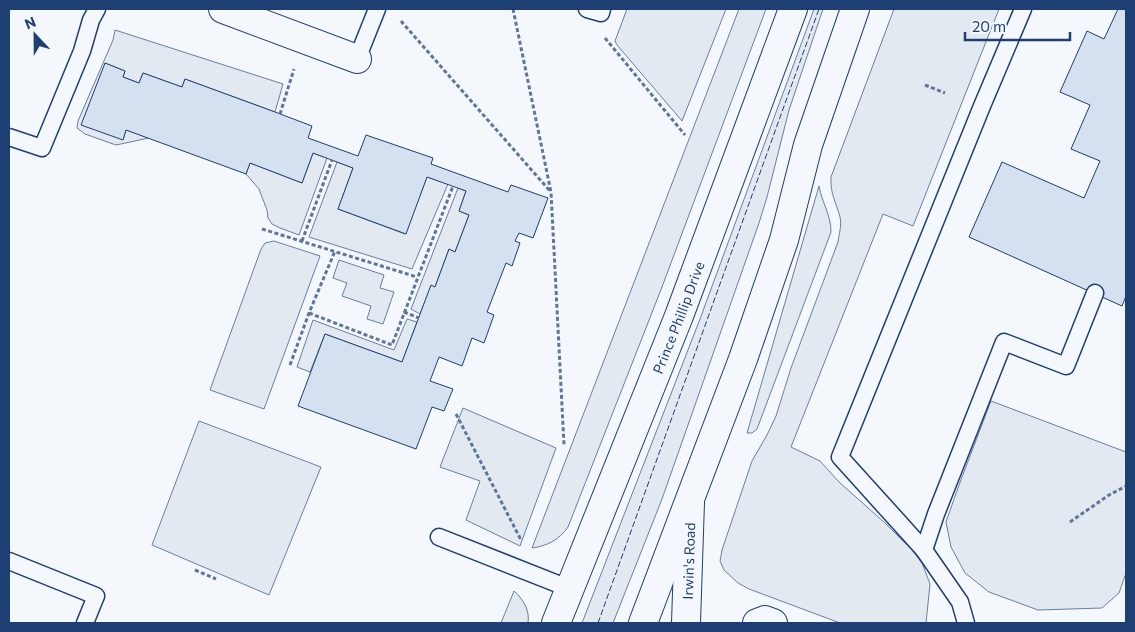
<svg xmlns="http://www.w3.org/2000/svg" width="1135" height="632" viewBox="0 0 1135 632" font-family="Commissioner,sans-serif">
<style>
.green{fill:#e3e9f0;stroke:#687fa3}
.building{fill:#d5e0f0;stroke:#1d3f73}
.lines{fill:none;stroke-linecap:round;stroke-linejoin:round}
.lane-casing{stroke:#1d3f73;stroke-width:19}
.street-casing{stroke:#1d3f73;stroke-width:30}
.primary-casing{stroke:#1d3f73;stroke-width:30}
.path{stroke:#5e769c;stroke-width:3;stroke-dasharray:4 2.5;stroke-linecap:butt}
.lane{stroke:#f4f7fb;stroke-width:16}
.street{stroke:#f4f7fb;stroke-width:28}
.primary{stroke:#f4f7fb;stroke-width:28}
.fence{stroke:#1d3f73;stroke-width:1;stroke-dasharray:6 2.5;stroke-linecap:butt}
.labels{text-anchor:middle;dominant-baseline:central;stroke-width:4;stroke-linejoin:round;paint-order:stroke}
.street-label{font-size:14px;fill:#1d3f73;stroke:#f4f7fb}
</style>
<rect width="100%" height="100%" fill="#f4f7fb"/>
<g class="green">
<polygon points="627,9 726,9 682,121 617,45 615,41"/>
<path d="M 739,9 L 766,9 L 662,287 L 568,527 C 559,540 547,546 532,548 Z"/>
<polygon points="814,9 823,9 789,110 767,197 759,223 662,499 613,623 582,623 700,319"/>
<path d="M 894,9 L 999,9 L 913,226 L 883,214 L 791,447 L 820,461 L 839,482 L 885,523 L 912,550 L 922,563 L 930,584 L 926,623 L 840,623 L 749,589 L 738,583 L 724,570 L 720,561 L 722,550 L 752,461 L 767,435 L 776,416 L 791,368 L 838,242 C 839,234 842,225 840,217 C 836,202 830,194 831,177 Z"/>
<polygon points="115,30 283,84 275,112 185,79 182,87 143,73 139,83 123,77 125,71 105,63 123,140 126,130 149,138 116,145 85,134 77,128 78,121 113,40"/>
<polygon points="313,153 327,158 299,235 280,228 272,224 268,218 267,210 259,189 246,174 250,163 302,183"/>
<polygon points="337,162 353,168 338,209 405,234 427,177 448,184 412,269 309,237"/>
<path d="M 819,186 C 822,203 831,215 831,232 L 757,429 L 752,433 L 747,433 Z"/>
<polygon points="458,188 466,191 459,211 469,215 455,252 449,249 435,287 431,286 420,314 411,309"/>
<polygon points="274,241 320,256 264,409 210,390 261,249 265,243"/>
<polygon points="339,260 384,275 380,288 394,292 383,324 367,319 371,306 342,296 347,283 333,278"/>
<polygon points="407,319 417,322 402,362 325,334 310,372 297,367 313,320 394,350"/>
<polygon points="991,401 1126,452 1126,573 1119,593 1102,608 1038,610 989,592 965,573 951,547 946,522 959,485"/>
<polygon points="463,408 556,448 520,546 466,520 480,481 440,467"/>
<polygon points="199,421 321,467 269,595 152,545"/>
<path d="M 514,591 C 523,599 530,610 528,623 L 501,623 Z"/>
</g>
<g class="building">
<polygon points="1118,9 1126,9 1126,296 1122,306 969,237 1002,162 1084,198 1100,161 1071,149 1090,105 1060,92 1087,31 1104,39"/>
<polygon points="105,63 125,71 123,77 139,83 143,73 182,87 185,79 275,112 312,126 308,138 358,156 366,135 433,158 431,164 508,192 511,185 548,198 533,238 519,233 515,241 520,243 512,266 506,263 487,312 494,315 484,343 472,338 462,366 439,357 430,381 453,389 444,411 432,407 416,449 298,406 325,334 402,362 431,285 435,287 449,249 455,252 469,215 459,211 466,191 427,177 406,234 338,209 353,168 313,153 302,183 250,163 246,174 126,130 123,140 81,125"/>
</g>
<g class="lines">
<defs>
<g id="lane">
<polyline points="587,9 601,13 602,9"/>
<polyline points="357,59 377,9"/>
<polyline points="9,137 42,148 82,51 91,20 97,9"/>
<polyline points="439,537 568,588"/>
<polyline points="924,550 936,514 1004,342 1066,366 1095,293"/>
<polyline points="9,561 96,596 85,623"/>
<polyline points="966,623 960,602 924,550 840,457 982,106 1023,9"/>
</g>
<g id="street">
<polyline points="223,9 357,59"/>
<path id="s1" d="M 686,623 L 690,502"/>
<polyline points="757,623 765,620 773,623"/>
</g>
<g id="primary">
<path id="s2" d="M 556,623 L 679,316 L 793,9"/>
<polyline points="643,623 743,359 784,240 808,145 855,9"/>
</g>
</defs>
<use href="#lane" class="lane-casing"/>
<use href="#street" class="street-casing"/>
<use href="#primary" class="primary-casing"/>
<g class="path">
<polyline points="513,9 551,192 564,445"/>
<polyline points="401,21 550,191"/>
<polyline points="605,38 685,135"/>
<polyline points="925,85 945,93"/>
<polyline points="280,114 294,69"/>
<polyline points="262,229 417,277"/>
<polyline points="302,241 332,160"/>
<polyline points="404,312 419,318"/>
<polyline points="309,313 392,345 453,186"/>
<polyline points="290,365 309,313 335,251"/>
<polyline points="456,414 521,540"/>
<polyline points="1070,522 1109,495 1126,486"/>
<polyline points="195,570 216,579"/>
</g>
<use href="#lane" class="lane"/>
<use href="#street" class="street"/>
<use href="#primary" class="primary"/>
<polyline class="fence" points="598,623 819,9"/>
</g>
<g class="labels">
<g class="street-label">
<text stroke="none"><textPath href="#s2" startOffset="329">Prince Phillip Drive</textPath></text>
<text stroke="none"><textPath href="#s1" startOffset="62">Irwin's Road</textPath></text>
</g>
</g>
<rect width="1135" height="632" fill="none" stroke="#1d3f73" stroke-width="20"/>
<g transform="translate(35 35) rotate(338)" stroke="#f4f7fb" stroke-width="4" paint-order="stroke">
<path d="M0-4L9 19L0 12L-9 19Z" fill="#1d3f73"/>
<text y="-8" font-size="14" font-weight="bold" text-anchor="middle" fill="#1d3f73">N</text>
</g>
<path d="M965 32v8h105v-8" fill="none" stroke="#1d3f73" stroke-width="2.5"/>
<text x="972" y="32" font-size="15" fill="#1d3f73" stroke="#f4f7fb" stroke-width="4" paint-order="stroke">20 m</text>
</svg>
